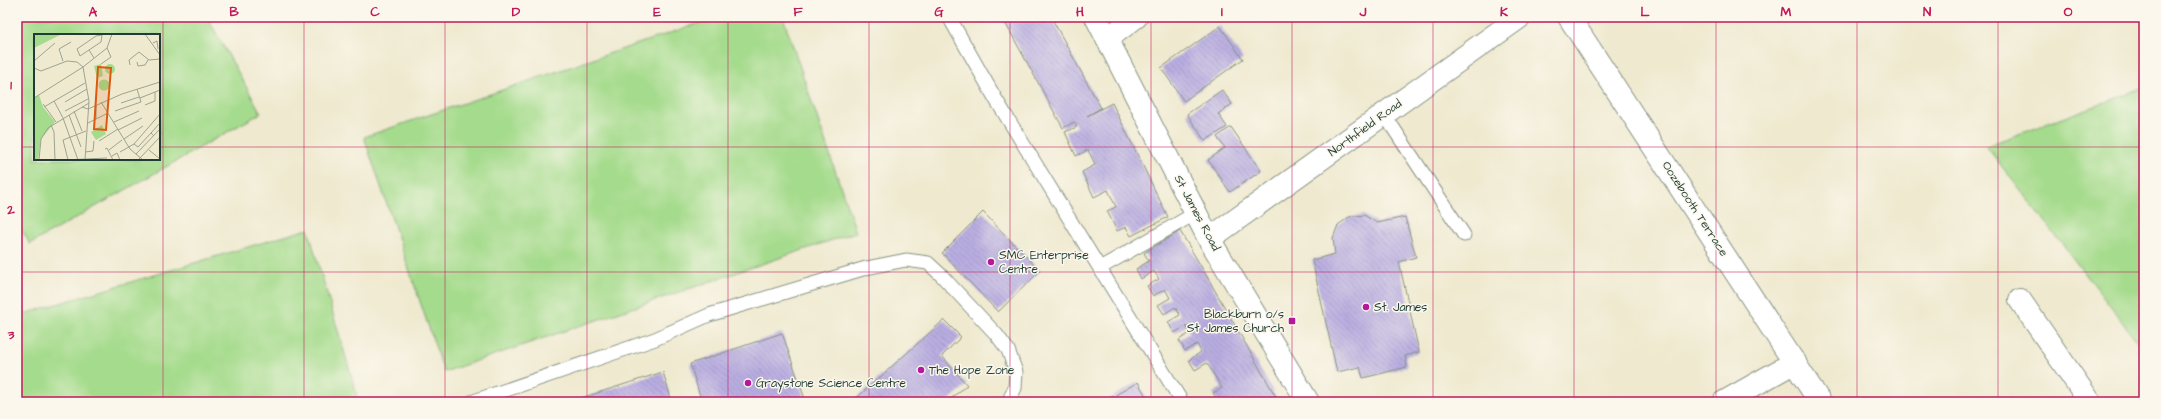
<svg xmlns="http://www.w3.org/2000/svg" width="2161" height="419" viewBox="0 0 2161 419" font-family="'Architects Daughter',sans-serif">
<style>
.grass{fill:#a5db8c;stroke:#628c60;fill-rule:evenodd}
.building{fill:url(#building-back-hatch)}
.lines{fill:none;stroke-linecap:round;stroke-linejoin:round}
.lane-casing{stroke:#879382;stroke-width:15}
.street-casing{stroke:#879382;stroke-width:24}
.lane{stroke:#fff;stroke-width:13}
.street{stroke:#fff;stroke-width:22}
.grid{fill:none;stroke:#c2185b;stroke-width:1;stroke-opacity:0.55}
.poi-dot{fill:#b5179e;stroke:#fbf7ec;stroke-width:1.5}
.labels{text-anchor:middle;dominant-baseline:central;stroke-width:3;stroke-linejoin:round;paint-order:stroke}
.street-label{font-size:12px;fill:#1f3d34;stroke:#fbf7ec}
.poi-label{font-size:12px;fill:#1f3d34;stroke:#fbf7ec;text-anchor:start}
.inset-road{fill:none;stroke:#9ca491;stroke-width:1}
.view{fill:#de580e;fill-opacity:0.15;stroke:#de580e;stroke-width:2}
.inset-edge{fill:none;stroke:#1f3d34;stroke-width:2}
.neatline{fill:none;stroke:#c2185b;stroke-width:1.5}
.grid-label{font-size:13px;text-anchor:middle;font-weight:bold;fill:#c2185b}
</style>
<defs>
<pattern id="building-back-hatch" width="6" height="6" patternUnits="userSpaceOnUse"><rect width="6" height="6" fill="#baaee2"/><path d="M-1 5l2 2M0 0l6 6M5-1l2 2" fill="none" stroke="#978fb8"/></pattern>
</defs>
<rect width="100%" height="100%" fill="#fbf7ec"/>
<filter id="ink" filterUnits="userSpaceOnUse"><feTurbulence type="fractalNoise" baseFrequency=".025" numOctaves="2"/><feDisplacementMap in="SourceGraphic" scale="8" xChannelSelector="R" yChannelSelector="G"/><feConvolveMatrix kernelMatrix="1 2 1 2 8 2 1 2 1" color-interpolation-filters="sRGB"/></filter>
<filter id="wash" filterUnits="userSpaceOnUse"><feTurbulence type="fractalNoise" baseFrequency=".012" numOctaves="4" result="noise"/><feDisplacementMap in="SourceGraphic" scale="16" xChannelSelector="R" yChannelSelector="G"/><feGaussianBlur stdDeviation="0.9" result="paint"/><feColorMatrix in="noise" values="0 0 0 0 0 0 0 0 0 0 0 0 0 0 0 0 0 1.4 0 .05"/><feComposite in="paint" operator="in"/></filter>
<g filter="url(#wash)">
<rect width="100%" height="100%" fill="#efe9cf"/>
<g class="grass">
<path d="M 17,17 L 207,17 L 261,113 L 30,244 L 17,222 ZM 35,35 L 159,35 L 159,159 L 35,159 Z"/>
<polygon points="717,17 783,17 856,232 444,372 364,137"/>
<polygon points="2144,88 2144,350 1986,146"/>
<polygon points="308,229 359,402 17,402 17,316"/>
</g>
<g id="blocks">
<g class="building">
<polygon points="1002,17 1051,17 1101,108 1087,116 1112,103 1168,217 1131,236 1126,227 1117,231 1107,211 1116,207 1108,190 1094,197 1082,172 1095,165 1093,160 1088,150 1076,156 1065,132 1077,127 1074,122 1063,128"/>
<polygon points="1220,26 1243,59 1184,101 1161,68"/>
<polygon points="1222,90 1232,104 1218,114 1227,127 1205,141 1187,114"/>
<polygon points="1231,127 1261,171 1230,192 1208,160 1225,148 1217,137"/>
<polygon points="983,212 1040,271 998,312 942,253"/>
<polygon points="1364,215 1377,223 1405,217 1416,257 1399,262 1419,352 1405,356 1407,367 1363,378 1360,367 1337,372 1312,260 1335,254 1333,238 1338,225 1349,217"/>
<polygon points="1180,231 1202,268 1279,402 1219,402 1213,393 1222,388 1207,363 1195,370 1189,360 1201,352 1197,344 1185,351 1179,340 1190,333 1186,326 1174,333 1168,322 1180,315 1175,307 1164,314 1158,305 1170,298 1165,289 1153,296 1147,286 1159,279 1154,271 1141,279 1136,269 1149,261 1144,253"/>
<polygon points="944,320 961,337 942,356 967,385 947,402 852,402"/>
<polygon points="782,333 806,402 702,402 690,364"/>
<polygon points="663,372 672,402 569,402"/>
<polygon points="1138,382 1149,402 1108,402 1107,400"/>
</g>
</g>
</g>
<g filter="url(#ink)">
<use href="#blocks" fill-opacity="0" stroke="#879382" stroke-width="1"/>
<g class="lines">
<defs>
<g id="lane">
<polyline points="949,17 995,98 1182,402"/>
<polyline points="1384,114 1464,235"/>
<polyline points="1100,268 1196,213"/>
<polyline points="471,402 655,339 709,315 866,268 906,260 928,263 941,275 996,334 1008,350 1016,372 1015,388 1008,402"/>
</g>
<g id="street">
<polyline points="1096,17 1209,239 1308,402"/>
<polyline points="1569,17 1820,402"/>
<polyline points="1107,39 1136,17"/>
<polyline points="1209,239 1520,17"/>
<polyline points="2020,300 2090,402"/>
<polyline points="1724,402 1795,362"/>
</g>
</defs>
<use href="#lane" class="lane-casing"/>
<use href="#street" class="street-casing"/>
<use href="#lane" class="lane"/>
<use href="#street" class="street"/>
</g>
</g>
<path class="grid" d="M 163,17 L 163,402M 304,17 L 304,402M 445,17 L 445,402M 587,17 L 587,402M 728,17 L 728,402M 869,17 L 869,402M 1010,17 L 1010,402M 1151,17 L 1151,402M 1292,17 L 1292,402M 1433,17 L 1433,402M 1574,17 L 1574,402M 1716,17 L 1716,402M 1857,17 L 1857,402M 1998,17 L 1998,402M 17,147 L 35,147M 159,147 L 2144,147M 17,272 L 2144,272"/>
<g class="poi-dot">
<circle cx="991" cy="262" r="4"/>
<circle cx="1366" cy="307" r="4"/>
<rect x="1288" y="317" width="8" height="8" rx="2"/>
<circle cx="921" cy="370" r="4"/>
<circle cx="748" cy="383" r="4"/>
</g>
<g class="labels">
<g class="street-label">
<text transform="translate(1365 128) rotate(-36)">Northfield Road</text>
<text transform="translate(1695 209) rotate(57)">Oozebooth Terrace</text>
<text transform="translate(1197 213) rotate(62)">St James Road</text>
</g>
<g class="poi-label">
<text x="999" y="255">SMC Enterprise<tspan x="999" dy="14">Centre</tspan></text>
<text x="1374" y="307">St. James</text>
<text x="1284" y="314" text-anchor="end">Blackburn o/s<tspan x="1284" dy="14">St James Church</tspan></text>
<text x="929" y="370">The Hope Zone</text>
<text x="756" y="383">Graystone Science Centre</text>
</g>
</g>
<g transform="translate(34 34)">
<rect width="126" height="126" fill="#efe9cf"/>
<path d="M71 35a5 5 0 1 1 10 0a5 5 0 1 1-10 0ZM 67,30 L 69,42 L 63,44 L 60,32 ZM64.5 51a5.5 5.5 0 1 1 11 0a5.5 5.5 0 1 1-11 0ZM 68,91 L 72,100 L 62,106 L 57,98 Z" fill="#a5db8c"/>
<path d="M 0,0 L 26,0 L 26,1 L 0,14 ZM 5,61 L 9,73 L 21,88 L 7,105 L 4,126 L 0,126 L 0,64 Z" fill="#a5db8c"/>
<path class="inset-road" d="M 111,0 L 126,21M 119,9 L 123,7 L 124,15M 55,16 L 67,8 L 68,1 L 62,2 L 43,15 L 46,22 L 55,16 L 60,24M 0,27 L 21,9M 29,27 L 25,15 L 37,8M 103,28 L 104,32 L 111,31 L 114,26M 67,30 L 77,23 L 73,14M 96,31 L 95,26 L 105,18 L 115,26 L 126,25M 0,34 L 7,37 L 33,27 L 43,28 L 49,33 L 0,64M 106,64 L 126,56M 20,67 L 29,84 L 44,126M 31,68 L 53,55M 67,68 L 96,115 L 109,126M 87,69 L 105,63M 9,70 L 22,88M 62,71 L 62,85M 111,71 L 121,67 L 121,58M 10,73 L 51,49M 48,73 L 54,75 L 88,60 L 126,48M 31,77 L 54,65M 40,77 L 48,97M 81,77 L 107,68 L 103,55M 35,81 L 47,113M 80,88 L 105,77M 54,89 L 74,79M 17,91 L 20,98 L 21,126M 84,96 L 108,84M 120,102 L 117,99 L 126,89M 90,105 L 109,92M 65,107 L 84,95M 100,110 L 104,113 L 117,99M 71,115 L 73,114 L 79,126M 75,116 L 88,106M 115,116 L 126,125M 51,118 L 59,117 L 60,107M 86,118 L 100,110 L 126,80M 102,120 L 126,95M 78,122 L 83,119 L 86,126M 5,126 L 7,105 L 14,94 L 55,69M 30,126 L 73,124M 34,126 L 29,106 L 52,97M 51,126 L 55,67 L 49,33 L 73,14 L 78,0M 104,126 L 126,103"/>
<path class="view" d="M 64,33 L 77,34 L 72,96 L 60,95 Z"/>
<rect width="126" height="126" class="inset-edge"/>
</g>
<rect width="2161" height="419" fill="none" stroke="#fbf7ec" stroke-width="44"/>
<rect x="22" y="22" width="2117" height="375" class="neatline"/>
<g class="grid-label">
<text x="93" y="16">A</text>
<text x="234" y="16">B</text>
<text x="375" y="16">C</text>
<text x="516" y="16">D</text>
<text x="657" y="16">E</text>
<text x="798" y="16">F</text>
<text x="939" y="16">G</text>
<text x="1080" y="16">H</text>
<text x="1222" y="16">I</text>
<text x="1363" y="16">J</text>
<text x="1504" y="16">K</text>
<text x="1645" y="16">L</text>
<text x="1786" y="16">M</text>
<text x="1927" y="16">N</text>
<text x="2068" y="16">O</text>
<text x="11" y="89">1</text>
<text x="11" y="214">2</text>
<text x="11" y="339">3</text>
</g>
</svg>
